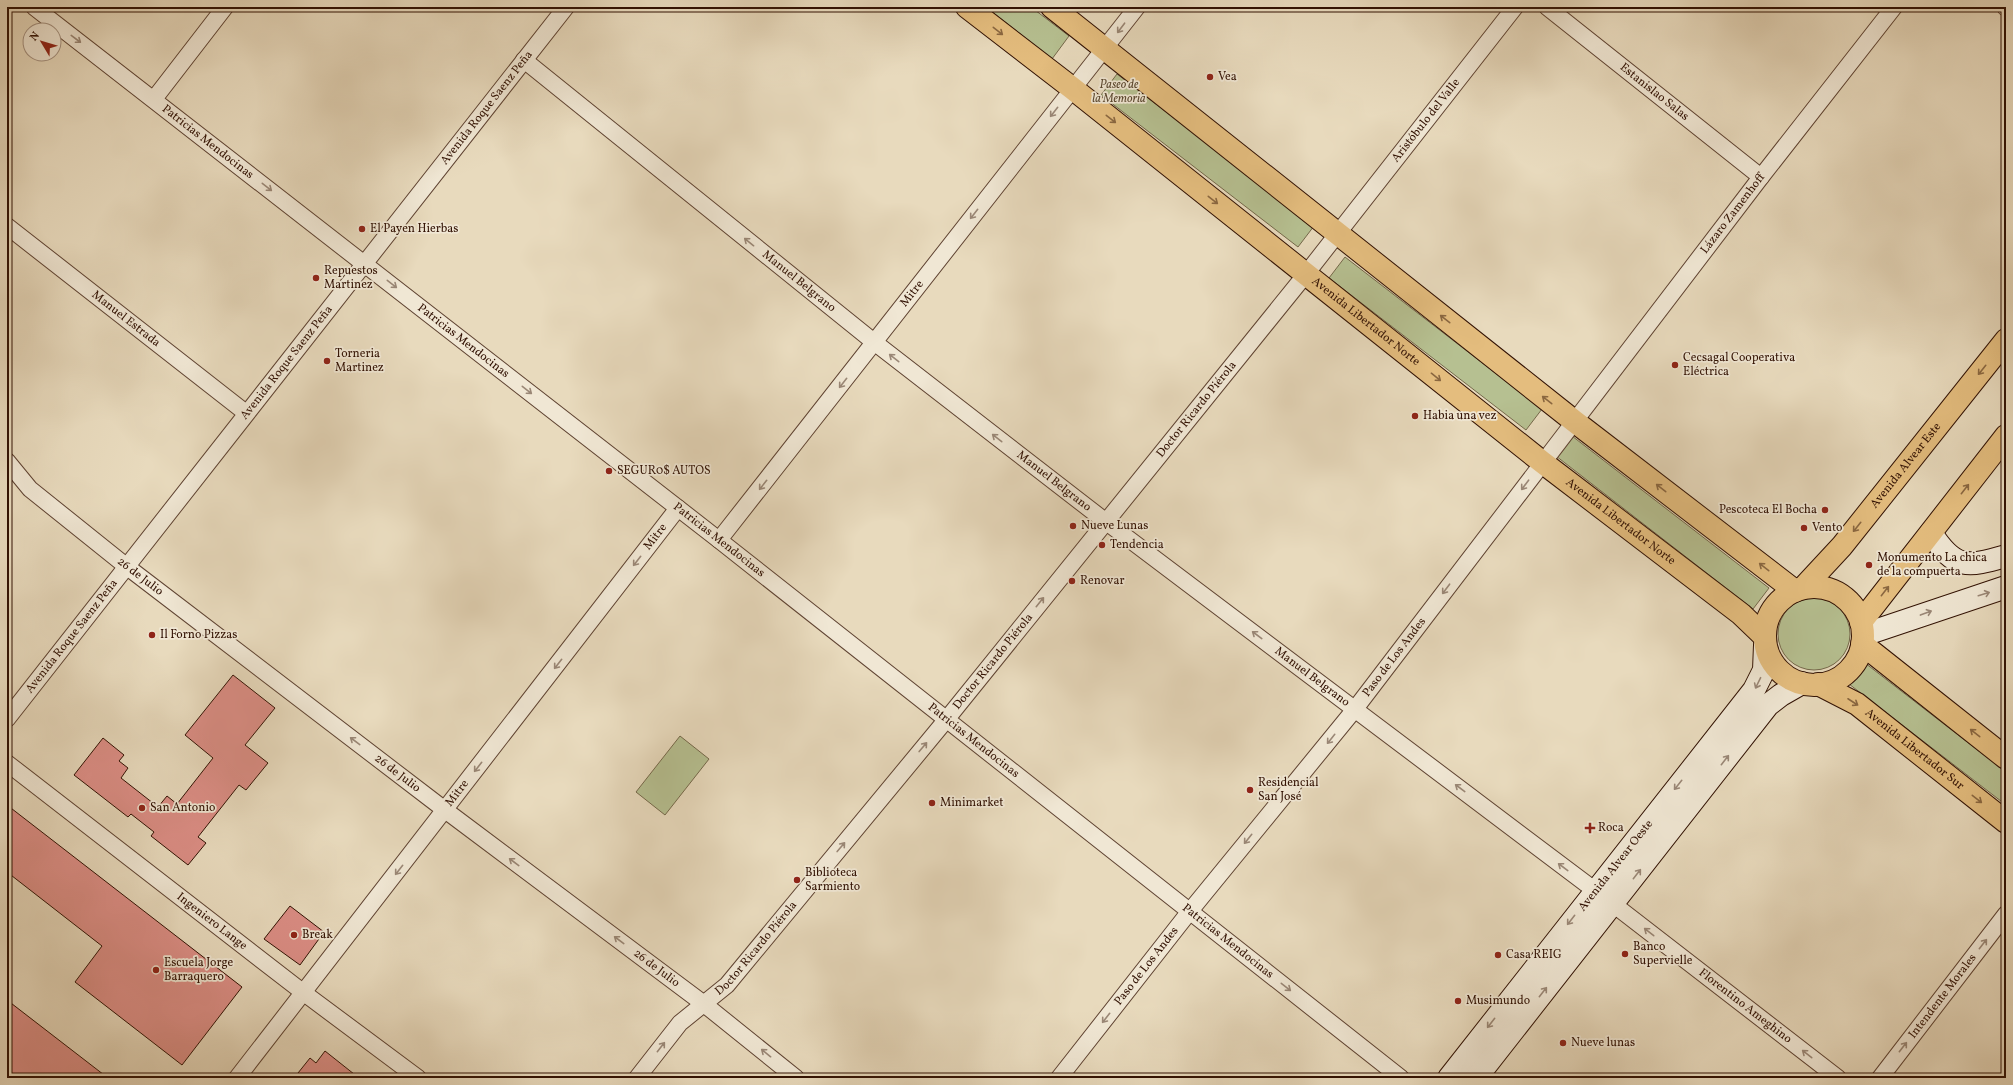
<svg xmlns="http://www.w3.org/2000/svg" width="2013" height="1085" viewBox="0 0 2013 1085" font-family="Vollkorn,serif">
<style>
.green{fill:#b6c091;stroke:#74684a}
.building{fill:#dc8e86;stroke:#311103}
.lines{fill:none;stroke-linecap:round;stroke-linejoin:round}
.street-casing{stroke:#5f4332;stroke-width:18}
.secondary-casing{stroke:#311103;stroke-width:24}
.highway-casing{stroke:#311103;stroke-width:24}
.street{stroke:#f0e7d4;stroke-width:16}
.secondary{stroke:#f0e7d4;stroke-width:22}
.highway{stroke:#e4bd7e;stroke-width:22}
.oneway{stroke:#9a8776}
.oneway2{stroke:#8a6740}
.poi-dot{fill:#8f2418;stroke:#f0e7d4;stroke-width:1.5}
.labels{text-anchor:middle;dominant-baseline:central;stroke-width:3.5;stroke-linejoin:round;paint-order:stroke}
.poi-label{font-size:12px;fill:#311103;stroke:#f0e7d4;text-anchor:start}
.park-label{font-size:12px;font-style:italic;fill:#59462e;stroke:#f0e7d4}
.street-label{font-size:12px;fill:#311103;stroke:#f0e7d4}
</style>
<rect width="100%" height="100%" fill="#e8dabd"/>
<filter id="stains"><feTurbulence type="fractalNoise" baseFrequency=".005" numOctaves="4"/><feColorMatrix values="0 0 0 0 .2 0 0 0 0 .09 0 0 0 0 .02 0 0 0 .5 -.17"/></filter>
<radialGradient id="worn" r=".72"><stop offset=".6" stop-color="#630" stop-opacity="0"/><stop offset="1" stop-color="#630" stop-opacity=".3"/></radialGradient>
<g class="green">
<polygon points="986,7 1031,7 1069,36 1052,59"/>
<polygon points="1117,74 1314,226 1298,247 1101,95"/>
<polygon points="1345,257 1542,409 1526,430 1329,278"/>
<polygon points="1572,436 1769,588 1753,609 1556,456"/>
<circle cx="1814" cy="634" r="36"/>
<polygon points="1865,663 2006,772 2006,805 1849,684"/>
<polygon points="680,736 709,759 665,815 636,792"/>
</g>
<g class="building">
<polygon points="233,675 275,708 245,745 268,763 246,790 239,785 198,837 206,843 188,865 151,836 154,832 131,814 128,817 74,775 103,738 124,755 119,761 128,768 121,778 158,807 167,796 177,804 213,758 185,735"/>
<polygon points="7,805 242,987 182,1065 75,982 102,946 7,872"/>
<polygon points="290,906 324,932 300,965 264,939"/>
<polygon points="7,1000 108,1078 7,1078"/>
<polygon points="325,1051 359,1078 294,1078 310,1058 316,1063"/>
</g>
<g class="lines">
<defs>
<g id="street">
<path id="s1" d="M 34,7 L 719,540 L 1401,1078"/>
<path id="s2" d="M 1547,7 L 1761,177"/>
<polyline points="2005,7 2006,8"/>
<path id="s3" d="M 524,60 L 874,342 L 1105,521 L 1613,904 L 1838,1078"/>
<polyline points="154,99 225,7"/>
<path id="s4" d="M 7,226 L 246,413"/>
<path id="s5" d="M 7,461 L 30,489 L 126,566 L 445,810 L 704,1004 L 796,1078"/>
<path id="s6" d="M 719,540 L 1137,7"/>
<path id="s7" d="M 7,719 L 566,7"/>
<path id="s8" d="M 7,763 L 304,993 L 418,1078"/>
<path id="s9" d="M 237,1078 L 678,508"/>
<path id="s10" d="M 637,1078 L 680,1023 L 727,985 L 946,720 L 1306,274 L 1515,7"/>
<path id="s11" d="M 1059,1078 L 1190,911 L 1355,709 L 1761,177 L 1894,7"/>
<path id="s12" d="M 1880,1078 L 2006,914"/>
</g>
<g id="secondary">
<path d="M 1931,533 C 1955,570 1967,567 2006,556"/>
<polyline points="1863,635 2006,587"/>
<path id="s13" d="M 1449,1078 L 1754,690 L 1764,670 L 1765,645"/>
<polyline points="1476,1078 1768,705 1781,695 1802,683"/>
</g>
<g id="highway">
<path id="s14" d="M 967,7 L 1072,88 L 1542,462 L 1741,614 L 1765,637"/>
<polyline points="1052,7 1574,421 1795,591"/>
<circle cx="1814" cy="636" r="49"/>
<path id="s15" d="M 1803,588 L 1842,546 L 2006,340"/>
<polyline points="1861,622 2006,436"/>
<polyline points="1862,644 2006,758"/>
<path id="s16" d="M 1818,684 L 1857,704 L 2006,822"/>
</g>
</defs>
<use href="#street" class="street-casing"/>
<use href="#secondary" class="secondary-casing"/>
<use href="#highway" class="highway-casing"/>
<use href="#street" class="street"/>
<use href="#secondary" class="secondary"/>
<use href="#highway" class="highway"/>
</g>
<defs><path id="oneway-shaft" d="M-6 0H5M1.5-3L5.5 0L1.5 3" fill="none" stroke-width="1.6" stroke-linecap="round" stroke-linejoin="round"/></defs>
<g class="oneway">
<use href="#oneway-shaft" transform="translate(1121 28) rotate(127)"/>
<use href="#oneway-shaft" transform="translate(76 39) rotate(37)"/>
<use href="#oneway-shaft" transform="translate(1054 112) rotate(128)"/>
<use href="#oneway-shaft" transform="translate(267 187) rotate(38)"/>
<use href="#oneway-shaft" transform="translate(974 214) rotate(128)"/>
<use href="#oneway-shaft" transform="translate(749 242) rotate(-141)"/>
<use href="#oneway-shaft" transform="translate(392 284) rotate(38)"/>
<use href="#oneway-shaft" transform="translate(894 358) rotate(-142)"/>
<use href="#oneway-shaft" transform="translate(843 383) rotate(128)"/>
<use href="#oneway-shaft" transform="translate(527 390) rotate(38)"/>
<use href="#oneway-shaft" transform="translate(997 438) rotate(-142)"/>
<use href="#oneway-shaft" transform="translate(763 485) rotate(128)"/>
<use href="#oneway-shaft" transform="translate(1525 485) rotate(127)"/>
<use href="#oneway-shaft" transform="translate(637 561) rotate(128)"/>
<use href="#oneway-shaft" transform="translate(1446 589) rotate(127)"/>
<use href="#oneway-shaft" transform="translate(1984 594) rotate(-17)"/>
<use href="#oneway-shaft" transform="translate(1040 602) rotate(-51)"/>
<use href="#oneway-shaft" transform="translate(1926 613) rotate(-20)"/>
<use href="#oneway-shaft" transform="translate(1257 635) rotate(-143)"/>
<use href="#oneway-shaft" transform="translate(558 664) rotate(128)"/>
<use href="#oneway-shaft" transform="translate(1758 683) rotate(116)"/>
<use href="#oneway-shaft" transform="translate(1331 739) rotate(129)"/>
<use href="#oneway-shaft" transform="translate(355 741) rotate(-143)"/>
<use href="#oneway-shaft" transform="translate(923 747) rotate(-50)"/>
<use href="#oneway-shaft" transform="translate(1725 760) rotate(-52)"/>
<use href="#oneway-shaft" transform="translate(478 767) rotate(128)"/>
<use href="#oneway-shaft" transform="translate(1678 785) rotate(129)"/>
<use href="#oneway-shaft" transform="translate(1460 788) rotate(-143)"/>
<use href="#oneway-shaft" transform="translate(1248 839) rotate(129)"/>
<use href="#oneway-shaft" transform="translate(841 847) rotate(-50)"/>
<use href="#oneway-shaft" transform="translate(514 862) rotate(-143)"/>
<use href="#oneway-shaft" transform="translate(1563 867) rotate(-143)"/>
<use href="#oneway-shaft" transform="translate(399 870) rotate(128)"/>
<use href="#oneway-shaft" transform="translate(1637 874) rotate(-52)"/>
<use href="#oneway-shaft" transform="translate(1571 920) rotate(128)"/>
<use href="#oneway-shaft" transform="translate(1649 932) rotate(-142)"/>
<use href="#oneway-shaft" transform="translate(619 940) rotate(-143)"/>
<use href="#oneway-shaft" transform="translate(1983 944) rotate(-52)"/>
<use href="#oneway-shaft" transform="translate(1286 987) rotate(38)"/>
<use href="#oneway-shaft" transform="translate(1543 992) rotate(-52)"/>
<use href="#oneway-shaft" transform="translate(1106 1018) rotate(128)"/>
<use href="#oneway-shaft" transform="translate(1491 1023) rotate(128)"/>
<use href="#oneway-shaft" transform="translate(661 1047) rotate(-52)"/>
<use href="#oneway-shaft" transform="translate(1903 1047) rotate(-52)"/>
<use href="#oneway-shaft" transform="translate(766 1053) rotate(-141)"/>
<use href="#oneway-shaft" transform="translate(1807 1054) rotate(-142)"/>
</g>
<g class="oneway2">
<use href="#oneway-shaft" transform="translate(998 31) rotate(38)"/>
<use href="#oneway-shaft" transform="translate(1111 119) rotate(38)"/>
<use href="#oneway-shaft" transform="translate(1213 200) rotate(38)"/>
<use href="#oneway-shaft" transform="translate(1445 319) rotate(-142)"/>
<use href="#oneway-shaft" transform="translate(1982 370) rotate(129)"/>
<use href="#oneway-shaft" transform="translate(1436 377) rotate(39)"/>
<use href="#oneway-shaft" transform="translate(1547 400) rotate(-142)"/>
<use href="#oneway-shaft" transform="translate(1661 488) rotate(-142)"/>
<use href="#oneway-shaft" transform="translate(1965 489) rotate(-52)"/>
<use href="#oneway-shaft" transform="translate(1857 527) rotate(129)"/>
<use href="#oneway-shaft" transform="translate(1764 567) rotate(-142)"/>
<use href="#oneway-shaft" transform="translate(1885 591) rotate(-52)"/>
<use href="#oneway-shaft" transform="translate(1853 702) rotate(33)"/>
<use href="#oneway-shaft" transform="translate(1975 733) rotate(-142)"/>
<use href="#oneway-shaft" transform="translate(1977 799) rotate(38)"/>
</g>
<g class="poi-dot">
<circle cx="1210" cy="77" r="4"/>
<circle cx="362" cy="229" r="4"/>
<circle cx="316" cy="278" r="4"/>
<circle cx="327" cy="361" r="4"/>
<circle cx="1675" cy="365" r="4"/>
<circle cx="1415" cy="416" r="4"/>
<circle cx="609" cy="471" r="4"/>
<circle cx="1825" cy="510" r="4"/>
<circle cx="1073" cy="526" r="4"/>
<circle cx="1804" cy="528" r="4"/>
<circle cx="1102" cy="545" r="4"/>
<circle cx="1869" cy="565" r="4"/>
<circle cx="1072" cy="581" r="4"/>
<circle cx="152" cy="635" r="4"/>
<circle cx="1250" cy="790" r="4"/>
<circle cx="932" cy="803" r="4"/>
<circle cx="142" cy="808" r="4"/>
<path d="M1588 822h4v4h4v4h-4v4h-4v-4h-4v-4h4z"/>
<circle cx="797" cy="880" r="4"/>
<circle cx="294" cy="935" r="4"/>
<circle cx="1625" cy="954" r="4"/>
<circle cx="1498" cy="955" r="4"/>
<circle cx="156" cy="970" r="4"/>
<circle cx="1458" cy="1001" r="4"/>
<circle cx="1563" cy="1043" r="4"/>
</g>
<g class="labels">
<g class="poi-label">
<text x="1218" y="77">Vea</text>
<text x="370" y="229">El Payen Hierbas</text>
<text x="324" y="271">Repuestos<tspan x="324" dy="14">Martinez</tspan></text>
<text x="335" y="354">Torneria<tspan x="335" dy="14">Martinez</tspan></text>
<text x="1683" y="358">Cecsagal Cooperativa<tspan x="1683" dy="14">Eléctrica</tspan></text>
<text x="1423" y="416">Habia una vez</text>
<text x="617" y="471">SEGUR0$ AUTOS</text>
<text x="1817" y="510" text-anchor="end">Pescoteca El Bocha</text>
<text x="1081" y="526">Nueve Lunas</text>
<text x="1812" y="528">Vento</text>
<text x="1110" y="545">Tendencia</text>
<text x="1877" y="558">Monumento La chica<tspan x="1877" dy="14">de la compuerta</tspan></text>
<text x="1080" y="581">Renovar</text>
<text x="160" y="635">Il Forno Pizzas</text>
<text x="1258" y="783">Residencial<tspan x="1258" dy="14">San José</tspan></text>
<text x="940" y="803">Minimarket</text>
<text x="150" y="808">San Antonio</text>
<text x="1598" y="828">Roca</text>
<text x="805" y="873">Biblioteca<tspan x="805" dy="14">Sarmiento</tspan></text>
<text x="302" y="935">Break</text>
<text x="1633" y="947">Banco<tspan x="1633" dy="14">Supervielle</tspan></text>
<text x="1506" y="955">Casa REIG</text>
<text x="164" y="963">Escuela Jorge<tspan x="164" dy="14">Barraquero</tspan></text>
<text x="1466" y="1001">Musimundo</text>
<text x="1571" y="1043">Nueve lunas</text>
</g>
<g class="park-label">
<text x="1119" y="85">Paseo de<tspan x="1119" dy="14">la Memoria</tspan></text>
</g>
<g class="street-label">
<text stroke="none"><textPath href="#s2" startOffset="137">Estanislao Salas</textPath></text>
<text stroke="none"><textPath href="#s7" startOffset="777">Avenida Roque Saenz Peña</textPath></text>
<text stroke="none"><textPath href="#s10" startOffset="1242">Aristóbulo del Valle</textPath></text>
<text stroke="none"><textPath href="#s1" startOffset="220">Patricias Mendocinas</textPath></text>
<text stroke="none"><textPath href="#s11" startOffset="1096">Lázaro Zamenhoff</textPath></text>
<text stroke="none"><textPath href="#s3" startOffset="353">Manuel Belgrano</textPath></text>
<text stroke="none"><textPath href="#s6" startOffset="313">Mitre</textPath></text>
<text stroke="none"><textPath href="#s4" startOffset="151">Manuel Estrada</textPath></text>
<text stroke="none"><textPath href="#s14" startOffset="508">Avenida Libertador Norte</textPath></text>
<text stroke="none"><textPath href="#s1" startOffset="544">Patricias Mendocinas</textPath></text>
<text stroke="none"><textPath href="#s7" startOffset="453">Avenida Roque Saenz Peña</textPath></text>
<text stroke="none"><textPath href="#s10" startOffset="873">Doctor Ricardo Piérola</textPath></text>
<text stroke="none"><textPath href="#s15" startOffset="160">Avenida Alvear Este</textPath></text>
<text stroke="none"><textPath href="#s3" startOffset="677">Manuel Belgrano</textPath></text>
<text stroke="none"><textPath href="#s14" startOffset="832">Avenida Libertador Norte</textPath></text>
<text stroke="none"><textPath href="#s9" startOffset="684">Mitre</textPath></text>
<text stroke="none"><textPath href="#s1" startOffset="868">Patricias Mendocinas</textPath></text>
<text stroke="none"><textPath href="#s5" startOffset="177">26 de Julio</textPath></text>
<text stroke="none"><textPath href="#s7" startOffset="105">Avenida Roque Saenz Peña</textPath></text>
<text stroke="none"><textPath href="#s11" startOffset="538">Paso de Los Andes</textPath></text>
<text stroke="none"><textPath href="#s10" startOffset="549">Doctor Ricardo Piérola</textPath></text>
<text stroke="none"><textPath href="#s3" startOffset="1001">Manuel Belgrano</textPath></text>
<text stroke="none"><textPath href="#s1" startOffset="1192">Patricias Mendocinas</textPath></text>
<text stroke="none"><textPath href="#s16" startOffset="117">Avenida Libertador Sur</textPath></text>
<text stroke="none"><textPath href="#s5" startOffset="501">26 de Julio</textPath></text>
<text stroke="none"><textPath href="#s9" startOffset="360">Mitre</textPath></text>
<text stroke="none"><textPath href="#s13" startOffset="270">Avenida Alvear Oeste</textPath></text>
<text stroke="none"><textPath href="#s8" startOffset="259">Ingeniero Lange</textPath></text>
<text stroke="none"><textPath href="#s1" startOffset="1516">Patricias Mendocinas</textPath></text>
<text stroke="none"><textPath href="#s10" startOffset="177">Doctor Ricardo Piérola</textPath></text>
<text stroke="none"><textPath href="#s11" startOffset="142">Paso de Los Andes</textPath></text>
<text stroke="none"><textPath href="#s5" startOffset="825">26 de Julio</textPath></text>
<text stroke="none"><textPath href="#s12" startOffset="103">Intendente Morales</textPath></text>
<text stroke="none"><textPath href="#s3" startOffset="1545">Florentino Ameghino</textPath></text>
</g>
</g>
<rect width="2013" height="1085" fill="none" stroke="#e8dabd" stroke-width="24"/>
<rect x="8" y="8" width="1997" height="1069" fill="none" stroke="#311103" stroke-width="2"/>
<rect x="12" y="12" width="1989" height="1061" fill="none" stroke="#311103"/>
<g transform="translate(42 42) rotate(308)"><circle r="19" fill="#f0e7d4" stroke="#a49180"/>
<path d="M0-3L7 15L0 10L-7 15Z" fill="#8f2418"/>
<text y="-6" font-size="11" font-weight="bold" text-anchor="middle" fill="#311103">N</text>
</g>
<rect width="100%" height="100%" filter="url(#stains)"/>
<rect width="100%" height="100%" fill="url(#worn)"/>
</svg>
